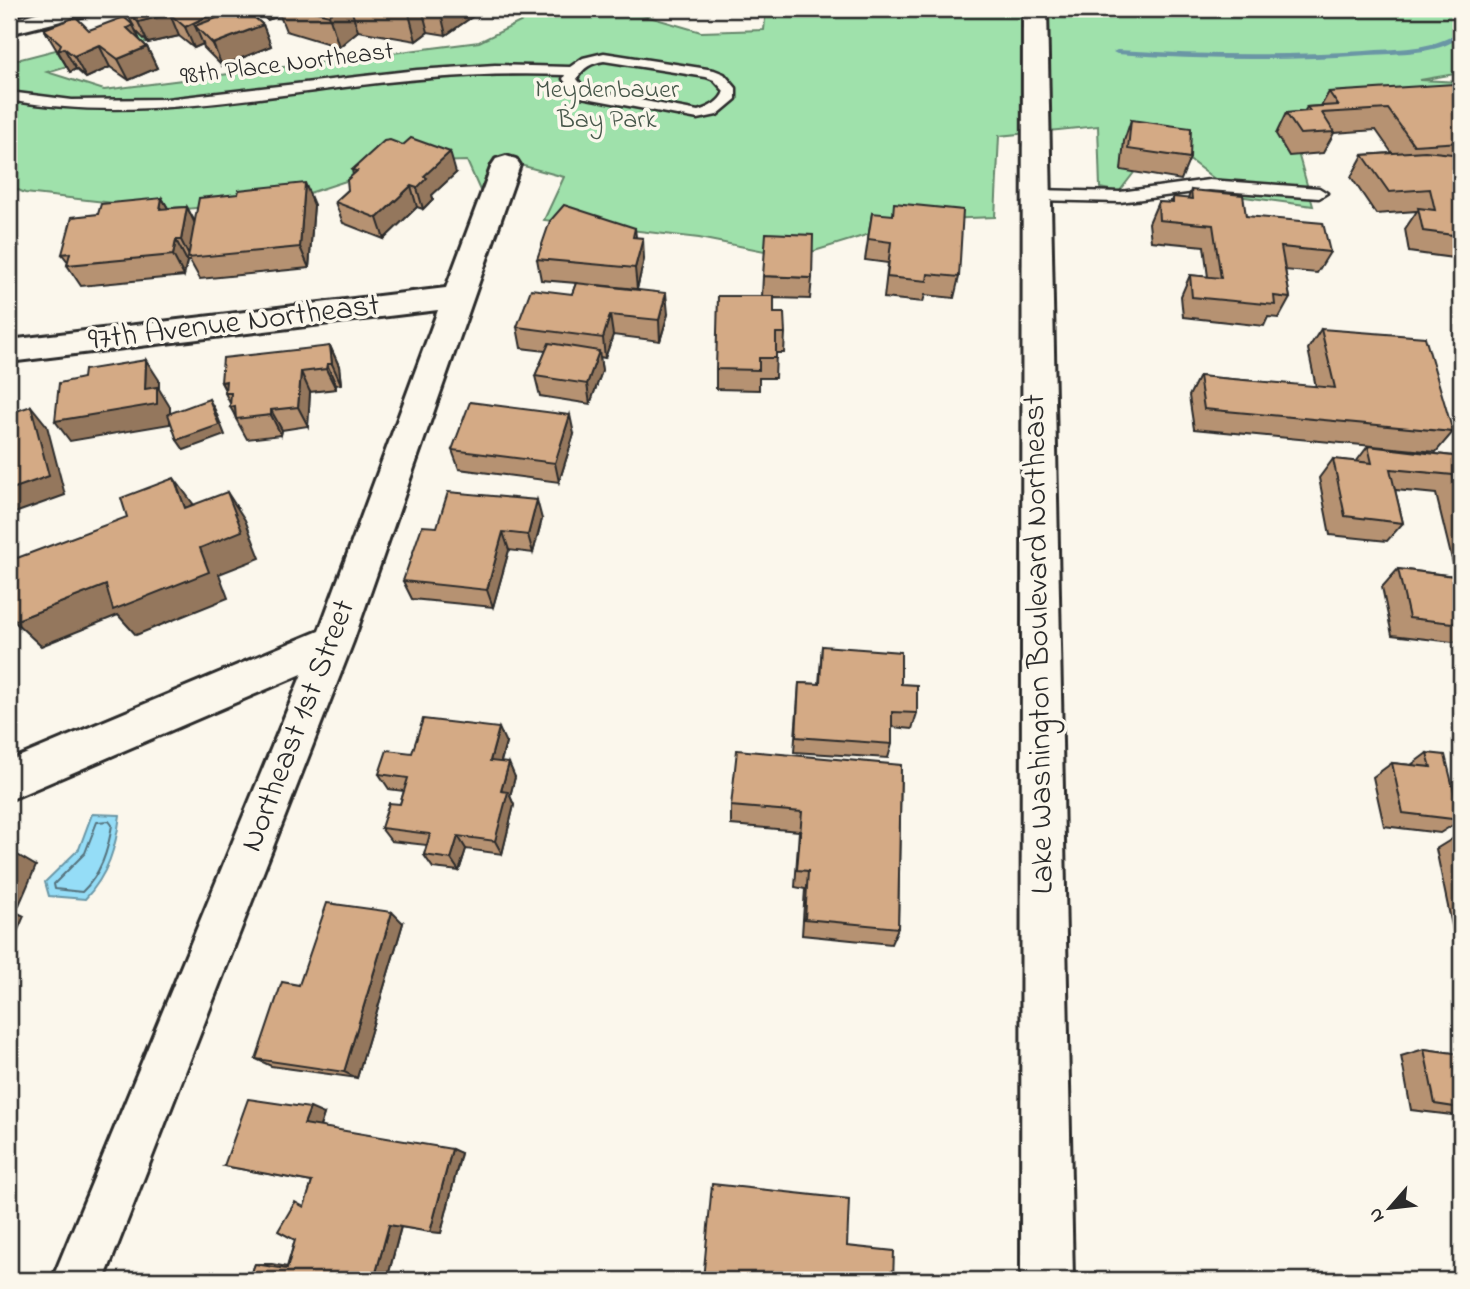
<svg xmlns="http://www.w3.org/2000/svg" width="1470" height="1289" viewBox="0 0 1470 1289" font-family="'Indie Flower',sans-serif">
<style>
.green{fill:#9fe1ab;stroke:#65866b;stroke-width:2}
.water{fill:#95ddf7;stroke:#6b96a5;stroke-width:2}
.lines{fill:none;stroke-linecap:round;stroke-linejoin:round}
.shore{stroke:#55727d;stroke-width:2}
.stream{fill:#6b96a5;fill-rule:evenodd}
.lane-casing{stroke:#2b2b2b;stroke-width:5}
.street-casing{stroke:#2b2b2b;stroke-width:6}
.secondary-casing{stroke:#2b2b2b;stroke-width:6}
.lane{fill:#fbf7ec;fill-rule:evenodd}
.street{fill:#fbf7ec;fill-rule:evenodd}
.secondary{fill:#fbf7ec;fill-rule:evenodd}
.wall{fill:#b69272;stroke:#2b2b2b;stroke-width:2}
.shaded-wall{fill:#94775d;stroke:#2b2b2b;stroke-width:2}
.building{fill:#d4aa85;stroke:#2b2b2b;stroke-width:2}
.labels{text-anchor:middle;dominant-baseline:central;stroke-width:7;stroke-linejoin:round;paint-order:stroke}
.far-street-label{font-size:26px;fill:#2b2b2b;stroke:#fbf7ec}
.far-park-label{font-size:26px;fill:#48584b;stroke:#fbf7ec}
.street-label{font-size:32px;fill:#2b2b2b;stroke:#fbf7ec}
</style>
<rect width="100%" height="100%" fill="#fbf7ec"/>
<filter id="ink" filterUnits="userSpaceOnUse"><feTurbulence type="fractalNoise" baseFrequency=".0143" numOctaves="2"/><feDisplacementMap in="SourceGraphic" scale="14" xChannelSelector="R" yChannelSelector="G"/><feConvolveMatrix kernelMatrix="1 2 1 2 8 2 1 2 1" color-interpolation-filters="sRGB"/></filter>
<g filter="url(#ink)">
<polygon class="green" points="547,9 622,9 701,32 764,30 766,9 997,9 997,13 1063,13 1063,9 1461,9 1461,73 1420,80 1461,82 1461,116 1293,135 1313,206 1237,196 1183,155 1143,161 1119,192 1100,188 1098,126 999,136 995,217 915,220 795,257 699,238 544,220 564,177 498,159 482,195 467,161 401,163 294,198 176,210 25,193 9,186 9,62 195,14 193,28 47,72 104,90 479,42"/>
<path class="water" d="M 92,814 L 120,815 C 116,847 108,875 85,899 L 49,896 L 45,882 L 79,849 Z"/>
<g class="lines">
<path class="shore" d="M 109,821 L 112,825 C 108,851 101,874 82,892 L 55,889 L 54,884 L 85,853 L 97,822 Z"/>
<path class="stream" d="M 1458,32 L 1461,32 L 1461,37 C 1435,55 1399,53 1368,55 C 1284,61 1201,60 1117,54 L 1113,52 L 1117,50 C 1200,55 1282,56 1365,51 C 1396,48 1431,51 1458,32 Z"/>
<defs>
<g id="lane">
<path d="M 604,53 L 714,70 L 724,74 L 736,88 L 736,99 L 717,115 L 698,119 L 576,96 L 563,79 L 565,75 C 488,72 413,78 337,88 C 227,102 119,120 9,100 L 9,92 L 72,100 L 167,99 L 417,70 L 495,65 L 570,67 L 583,58 ZM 604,61 L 706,77 L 714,80 L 724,91 C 721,102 708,108 698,111 L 586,90 L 577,79 C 583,67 592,63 604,61 Z"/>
<polygon points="1209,180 1319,188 1327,193 1319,198 1209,190 1120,202 1037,200 1029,195 1037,190 1120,192"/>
</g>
<g id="street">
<polygon points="52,9 92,9 89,14 9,34 9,20"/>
<polygon points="506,156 516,159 520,165 353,642 104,1280 52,1280 302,674 9,800 9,761 319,631 438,310 9,362 9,340 446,288 492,165 496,159"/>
</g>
<polygon id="secondary" points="1023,9 1047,9 1073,1280 1021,1280"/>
</defs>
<use href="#lane" class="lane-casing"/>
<use href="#street" class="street-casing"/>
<use href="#secondary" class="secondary-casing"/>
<use href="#lane" class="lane"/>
<use href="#street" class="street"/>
<use href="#secondary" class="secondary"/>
</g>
<g class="wall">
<polygon points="125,9 167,11 173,9 479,9 479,12 446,35 428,32 416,41 358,31 339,47 286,31 280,16 267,20 261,15 255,18 263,25 271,46 222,66 204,48 203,44 194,48 179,36 148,43 135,30 140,41 147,47 157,68 129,80 110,67 86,78 76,69 70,72 44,29 89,30 133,25"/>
<polygon points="1329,92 1461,93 1461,259 1409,252 1405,229 1417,211 1376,214 1351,177 1363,155 1392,153 1376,130 1334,133 1323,153 1289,156 1276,134 1286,113 1304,112 1307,107 1321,106"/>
<polygon points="1131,120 1190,158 1181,180 1121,170 1124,141"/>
<polygon points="352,170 456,173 432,195 433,199 423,209 417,207 384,239 343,223 335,202 348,190 353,175"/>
<polygon points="1191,190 1246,216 1330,252 1317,273 1285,270 1290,298 1279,318 1268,317 1264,326 1183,317 1181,296 1190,275 1208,277 1204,246 1151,241 1149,223 1158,202 1170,203 1173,197 1188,199"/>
<polygon points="162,198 168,208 187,207 195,222 314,205 309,268 200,279 190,261 187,261 184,276 81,286 67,265 68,262 62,254 98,214"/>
<polygon points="872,213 959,277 954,298 925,295 923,302 884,298 888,263 865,260"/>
<polygon points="635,228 636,237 644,259 637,289 597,285 668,314 660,341 613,335 605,358 600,357 602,371 590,404 540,396 535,376 546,351 521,348 517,327 572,294 576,283 541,280 537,259"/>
<polygon points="763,276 812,278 810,299 774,298 774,313 785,333 784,353 776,353 775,378 759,378 759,390 716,389 716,369 762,296"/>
<polygon points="1321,329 1453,432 1436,452 1194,429 1189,396 1199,376 1316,387 1308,349"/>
<polygon points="330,346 339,366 341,384 336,385 336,389 310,392 308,426 282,430 281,435 247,439 236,419 230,403 225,393 225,390 221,382"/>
<polygon points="574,434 559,482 459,469 452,450"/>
<polygon points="1368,446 1461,457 1461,643 1392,635 1382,587 1398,569 1456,576 1436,494 1395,490 1403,523 1387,541 1330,535 1319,478 1333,459 1356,462"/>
<polygon points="542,519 533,553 509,550 493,607 412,599 403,581 437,527"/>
<polygon points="822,646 901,684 917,713 912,729 892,727 892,744 888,758 794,752 799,683 819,684"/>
<polygon points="506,743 501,762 515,777 510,796 514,805 502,854 466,849 459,871 433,868 424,855 427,845 391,841 381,828 400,804 404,791 389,789 379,774 412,753"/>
<polygon points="1427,753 1461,820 1440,833 1384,826 1373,777 1392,763 1411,765"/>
<polygon points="901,765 898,928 891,944 802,935 805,889 795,887 799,831 731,825 731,806"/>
<polygon points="1457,836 1461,837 1461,969 1436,849"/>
<polygon points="403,923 357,1078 271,1066 256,1059"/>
<polygon points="1424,1049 1461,1054 1461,1116 1411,1110 1401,1056"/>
<polygon points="324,1114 320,1127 461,1153 441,1233 401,1227 387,1280 249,1280 255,1264 272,1264 287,1267 312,1182 224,1166"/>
</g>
<g class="shaded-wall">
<polygon points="222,9 239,9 244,23 195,26 203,44 194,48 185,27"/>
<polygon points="251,9 259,9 261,15 255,18"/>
<polygon points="263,9 277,9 280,16 267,20"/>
<polygon points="337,9 351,9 358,31 339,47 329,15"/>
<polygon points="410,9 422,9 428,32 416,41 408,10"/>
<polygon points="440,9 479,9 479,12 446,35"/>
<polygon points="170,14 179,36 148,43 138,22"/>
<polygon points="133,25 143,47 127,28"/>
<polygon points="263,25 271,46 222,66 213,44"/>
<polygon points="99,45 110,67 86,78 74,56"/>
<polygon points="147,47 157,68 129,80 118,59"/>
<polygon points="64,48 76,69 70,72 58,51"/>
<polygon points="450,152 456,173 432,195 433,199 423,209 417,188 424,176"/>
<polygon points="305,183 314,205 309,268 300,247"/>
<polygon points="411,186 417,207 384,239 377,218"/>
<polygon points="162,198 174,219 160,209"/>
<polygon points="187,207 197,228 190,258 181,240"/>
<polygon points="9,211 19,246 9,249"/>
<polygon points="643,238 644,259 637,289 635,268"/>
<polygon points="176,240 187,261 184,276 173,255"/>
<polygon points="666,293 668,314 660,341 659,320"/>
<polygon points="610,315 613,335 605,358 603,338"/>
<polygon points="330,346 339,366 341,384 332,364"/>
<polygon points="599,351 602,371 590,404 587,384"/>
<polygon points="146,360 159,380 159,389 170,407 170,424 70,441 55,421 145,389"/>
<polygon points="327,364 336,385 336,389 326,369"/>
<polygon points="301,372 310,392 308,426 298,407"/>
<polygon points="226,381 231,393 227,393 221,382"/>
<polygon points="209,399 215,410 225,435 184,450 177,440"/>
<polygon points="9,401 25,421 11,413"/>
<polygon points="31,406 47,426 65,495 9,515 9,490"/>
<polygon points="235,406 237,419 230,407"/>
<polygon points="271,410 282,430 281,435 271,415"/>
<polygon points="570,415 574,434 559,482 555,463"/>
<polygon points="174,478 194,505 185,508"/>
<polygon points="227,492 245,520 260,558 219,574 228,598 136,635 118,615 41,646 14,621 200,548"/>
<polygon points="537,500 542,519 533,553 528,535"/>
<polygon points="503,532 509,550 493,607 487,590"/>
<polygon points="499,728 506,743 497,775 490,761"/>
<polygon points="509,763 515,777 510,796 514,805 502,854 495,841 501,791"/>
<polygon points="458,836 466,849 459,871 451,859"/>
<polygon points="9,850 36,866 16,912 24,916 9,951"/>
<polygon points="392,912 403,923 357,1078 344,1072"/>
<polygon points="310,1108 324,1114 319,1129 304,1124"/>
<polygon points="452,1149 461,1153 441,1233 430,1232"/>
<polygon points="389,1225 401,1226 387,1280 374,1280"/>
</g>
<g class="building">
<polygon points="125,9 164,9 167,11 173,9 222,9 185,27 170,14 138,22"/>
<polygon points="241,9 245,9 263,25 213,44 195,26"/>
<polygon points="304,9 337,9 329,15"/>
<polygon points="76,17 89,30 124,17 133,25 127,28 147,47 118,59 99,45 74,56 64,48 58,51 61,44 44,29"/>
<polygon points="1454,84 1461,93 1461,142 1414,145 1388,109 1322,113 1334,132 1300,134 1286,113 1310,111 1307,107 1338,105 1329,92"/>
<polygon points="1131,120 1191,128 1190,158 1128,149"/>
<polygon points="411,138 450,152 424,176 427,178 417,188 411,186 377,218 335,202 348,190 347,180 357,171 352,170 384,141 390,140 403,145"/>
<polygon points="1425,151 1461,155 1461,236 1423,231 1418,208 1435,210 1430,189 1389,192 1363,155"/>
<polygon points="305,183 300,247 188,258 199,198 238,194 239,190"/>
<polygon points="1191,190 1243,195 1246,216 1323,223 1330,252 1281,247 1290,298 1274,296 1275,305 1192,297 1190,275 1221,278 1213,225 1159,220 1158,202 1173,203 1173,197 1192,199"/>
<polygon points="162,198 160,209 187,207 181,240 176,240 173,255 67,265 70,253 62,254 72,217 98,214 101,204"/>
<polygon points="894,203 963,210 959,277 928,274 927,281 887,277 891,242 868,239 872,213 893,215"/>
<polygon points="564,205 635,228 633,237 643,238 635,268 537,259 550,221"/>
<polygon points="766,233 813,235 812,278 763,276"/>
<polygon points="576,283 666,293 659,320 610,315 603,338 517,327 531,289 572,294"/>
<polygon points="718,296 774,296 774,313 784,313 785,333 776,333 776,358 759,358 759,370 716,369"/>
<polygon points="1321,329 1425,337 1453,432 1204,409 1199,376 1335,388"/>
<polygon points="549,343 599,351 587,384 535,376"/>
<polygon points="330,346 332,364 327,364 326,369 301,372 298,407 271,410 271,415 236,419 235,406 230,407 231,393 225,393 226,381 221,382 223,358"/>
<polygon points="146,360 145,389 157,387 157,404 55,421 59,383 83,378 84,370"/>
<polygon points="209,399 219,425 177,440 168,414"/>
<polygon points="470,402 570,415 555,463 452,450"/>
<polygon points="9,403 11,413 31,406 49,476 9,490"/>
<polygon points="1368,446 1461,457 1461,507 1453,475 1390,469 1403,523 1345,516 1333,459 1372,463"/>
<polygon points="174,478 185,508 227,492 242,531 200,548 209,572 113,610 106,585 14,621 9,599 9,561 127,517 121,498"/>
<polygon points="448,492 537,500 528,535 503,532 487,590 403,581 422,526 437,527"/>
<polygon points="1398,569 1461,577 1461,624 1409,618"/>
<polygon points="822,646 901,652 901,684 917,685 917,713 892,712 892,744 796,737 799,683 820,684"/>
<polygon points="423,719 499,728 490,761 509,763 501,791 508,792 495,841 458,836 451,859 424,855 430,834 381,828 389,803 400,804 408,778 379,774 387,750 412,753"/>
<polygon points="737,750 901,765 898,928 805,919 808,871 797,870 802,812 731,806"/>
<polygon points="1427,753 1445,755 1461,820 1403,813 1392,763 1431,767"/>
<polygon points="1457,836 1461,837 1461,854"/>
<polygon points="327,903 392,912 344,1072 256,1059 282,982 299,985"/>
<polygon points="1424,1049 1461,1054 1461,1108 1435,1104"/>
<polygon points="248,1099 310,1108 304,1124 452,1149 430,1232 389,1225 374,1280 249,1280 255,1264 287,1269 295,1240 278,1231 295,1202 304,1207 312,1182 224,1166"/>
<polygon points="712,1184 849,1199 847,1246 894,1251 893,1280 703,1280"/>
</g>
</g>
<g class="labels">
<g class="far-street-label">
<text transform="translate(287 65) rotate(-7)">98th Place Northeast</text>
</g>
<g class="far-park-label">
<text x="607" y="91">Meydenbauer<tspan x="607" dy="30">Bay Park</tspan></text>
</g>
<g class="street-label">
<text transform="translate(234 324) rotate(-7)">97th Avenue Northeast</text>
<text transform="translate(1040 644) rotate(-91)">Lake Washington Boulevard Northeast</text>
<text transform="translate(299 726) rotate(-69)">Northeast 1st Street</text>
</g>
</g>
<rect width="1470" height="1289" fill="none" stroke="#fbf7ec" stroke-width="35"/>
<rect x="18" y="18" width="1435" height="1254" fill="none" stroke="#2b2b2b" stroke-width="2.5" filter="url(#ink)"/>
<g transform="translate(1390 1208) rotate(242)" stroke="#fbf7ec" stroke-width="5" paint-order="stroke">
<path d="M0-5L12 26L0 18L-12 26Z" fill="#2b2b2b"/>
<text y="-10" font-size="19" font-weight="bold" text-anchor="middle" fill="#2b2b2b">N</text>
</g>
</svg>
